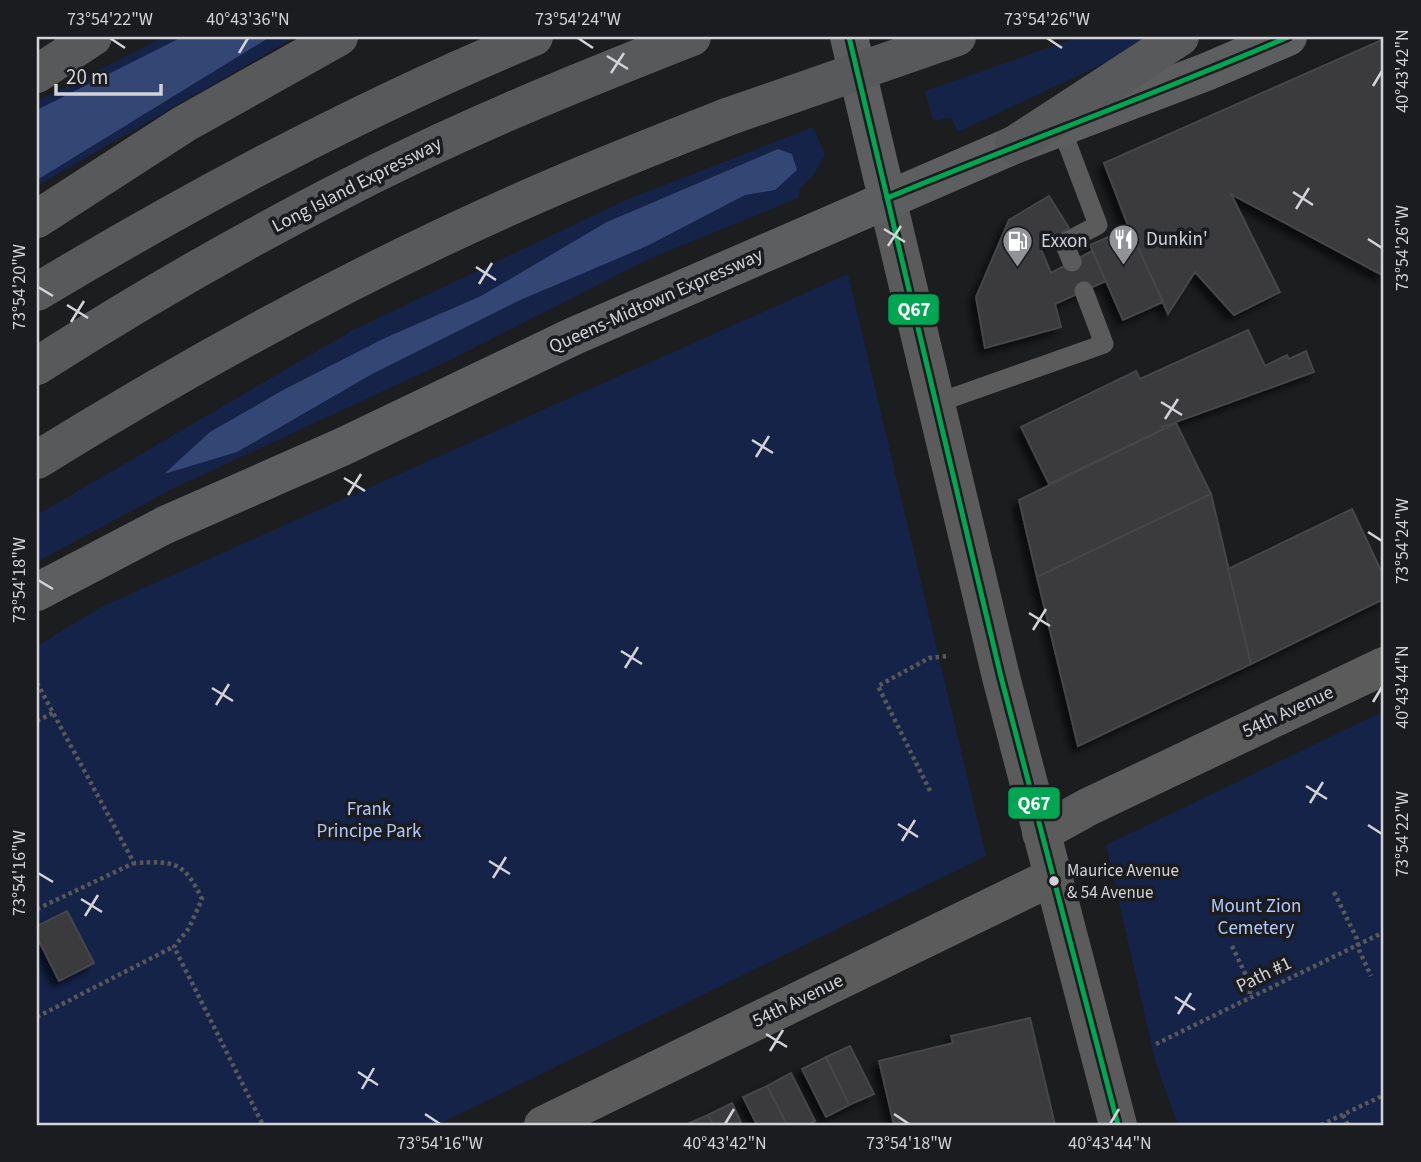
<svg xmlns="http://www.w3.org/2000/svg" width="1421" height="1162" viewBox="0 0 1421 1162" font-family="'Source Sans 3',sans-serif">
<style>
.green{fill:#152349}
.forest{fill:#344774}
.building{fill:#3a3b3d;stroke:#454648;stroke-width:2;filter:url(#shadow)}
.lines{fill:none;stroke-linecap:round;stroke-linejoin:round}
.path{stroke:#575859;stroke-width:4.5;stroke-dasharray:3.5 3.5;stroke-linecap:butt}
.service{stroke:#5b5b5c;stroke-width:19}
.minor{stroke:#5b5b5c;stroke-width:38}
.tertiary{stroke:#5b5b5c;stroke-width:38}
.secondary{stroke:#5d5e60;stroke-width:38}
.motorway{stroke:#58595b;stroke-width:38}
.motorway-bridge{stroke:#58595b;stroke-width:38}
.bus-1-casing{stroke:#1b1c20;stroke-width:10}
.bus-1{stroke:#00a651;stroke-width:5}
.ticks{fill:none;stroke:#d2d3d6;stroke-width:2.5}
.bus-dot{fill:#d2d3d6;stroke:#1b1c20;stroke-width:2.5}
.labels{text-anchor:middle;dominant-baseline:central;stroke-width:7;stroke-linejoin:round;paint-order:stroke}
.bus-label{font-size:17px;fill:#d2d3d6;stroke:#1b1c20;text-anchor:start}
.street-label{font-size:19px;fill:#d2d3d6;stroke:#1b1c20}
.poi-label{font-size:19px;fill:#d2d3d6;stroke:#1b1c20;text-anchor:start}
.park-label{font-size:19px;fill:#b3c9f9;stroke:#1b1c20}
.line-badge{stroke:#1b1c20;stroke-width:2.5}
.badge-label{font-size:19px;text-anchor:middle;font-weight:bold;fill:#fff}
.neatline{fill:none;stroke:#d2d3d6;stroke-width:2.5}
.ticks-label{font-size:18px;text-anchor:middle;fill:#d2d3d6}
</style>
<defs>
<filter id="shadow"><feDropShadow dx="-6" dy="6" stdDeviation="3.5" flood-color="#0009"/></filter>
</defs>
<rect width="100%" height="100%" fill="#1c1d1f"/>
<g class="green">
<polygon points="164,37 295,37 37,186 37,101"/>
<polygon points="1079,37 1160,37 958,132 951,118 933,121 925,91"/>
<polygon points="813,127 825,154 815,173 800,188 798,198 649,259 446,362 172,489 37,562 37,515 353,330 626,200"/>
<polygon points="848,274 986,856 437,1125 37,1125 37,646 101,607"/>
<polygon points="1384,711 1384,1125 1178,1125 1156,1064 1106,845"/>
</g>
<g class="forest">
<polygon points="182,37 270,37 37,180 37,110"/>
<polygon points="778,149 792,154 797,170 775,190 745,195 647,246 518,301 372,374 237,452 164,474 210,432 285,389 385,338 481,296 607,222"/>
</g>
<g class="building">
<polygon points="1384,39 1384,276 1231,194 1280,292 1234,315 1195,272 1168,314 1129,228 1104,163"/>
<polygon points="1049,196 1069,228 1040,247 1051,273 1092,251 1106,281 1055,304 1061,327 985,348 976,297 1009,220"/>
<polygon points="1129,228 1163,302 1123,320 1090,245"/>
<polygon points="1248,330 1265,366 1287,355 1289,359 1306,351 1314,372 1162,427 1163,429 1049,484 1021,427 1136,371 1140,379"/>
<polygon points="1176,423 1211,494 1037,577 1019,500"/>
<polygon points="1211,494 1251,664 1078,746 1037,577"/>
<polygon points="1352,509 1384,577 1384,599 1251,664 1228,569"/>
<polygon points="67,911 94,963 59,981 37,937 37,926"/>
<polygon points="1030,1018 1055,1125 894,1125 879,1061 953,1043 951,1036"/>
<polygon points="850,1046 874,1094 849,1105 826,1057"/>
<polygon points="826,1057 849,1105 826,1117 802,1069"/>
<polygon points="791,1073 815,1121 808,1125 787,1125 767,1086"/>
<polygon points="767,1086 787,1125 757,1125 743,1097"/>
<polygon points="732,1103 742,1125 713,1125 708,1115"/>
<polygon points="708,1115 713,1125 685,1125"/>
</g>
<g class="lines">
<g class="path">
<path d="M 37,683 L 134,863 C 174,861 184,861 202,899 L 189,928 L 174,947 L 263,1125"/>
<polyline points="37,721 53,713"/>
<polyline points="930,791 878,686 929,658 948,656"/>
<polyline points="1334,892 1357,939 1359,950 1371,976"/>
<polyline points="37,909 134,863"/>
<polyline points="1232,946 1251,986 1249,998"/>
<polyline points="37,1017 173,947"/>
<polyline points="1156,1044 1384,932"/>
<polyline points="1343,1115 1348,1125"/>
<polyline points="1321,1125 1384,1095"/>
</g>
<g class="service">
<polyline points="1061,127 1098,225 1064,243 1072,262"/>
<polyline points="937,403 1104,344 1084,291"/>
</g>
<g class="minor">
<polyline points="1041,833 1088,807 1384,666"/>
<polyline points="543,1125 1052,877"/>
</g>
<polyline class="tertiary" points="887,198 1001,677 1118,1125"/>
<g class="secondary">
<polyline points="849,37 887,198"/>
<polyline points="37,592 165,525 342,447 574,336 1014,145 1206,72 1288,37"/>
</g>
<g class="motorway">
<polyline points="37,74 93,37"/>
<polyline points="1014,145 1180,37"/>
<polyline points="37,219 184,124 339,37"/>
<path d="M 37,292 C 197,196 361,108 534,37"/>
<path d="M 37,366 C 134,304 234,246 337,193 C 452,133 572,84 692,37"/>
<path d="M 37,460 C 192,364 354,275 522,201 C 589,171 658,144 727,117"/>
</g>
<polyline class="motorway-bridge" points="727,117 957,37"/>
<defs>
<g id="bus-1">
<polyline points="849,37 1001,677 1118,1125"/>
<path d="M 887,198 C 1020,143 1156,94 1288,37"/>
</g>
</defs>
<use href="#bus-1" class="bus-1-casing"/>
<use href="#bus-1" class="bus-1"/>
</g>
<path class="ticks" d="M 110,38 L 125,48M 578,38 L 593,48M 1047,38 L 1062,48M 239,53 L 248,38M 607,56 L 628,69M 611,73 L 624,53M 1373,86 L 1382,71M 1293,192 L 1313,205M 1296,209 L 1309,188M 884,229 L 905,242M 1368,239 L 1382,248M 888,246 L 901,226M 476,267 L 496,280M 479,284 L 492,263M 38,287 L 53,296M 67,305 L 88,318M 71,322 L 84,301M 1161,402 L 1182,415M 1165,419 L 1178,399M 752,440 L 773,453M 756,457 L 769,436M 344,478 L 365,491M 348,495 L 361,474M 1368,532 L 1382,541M 38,580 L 53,589M 1029,613 L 1050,626M 1033,630 L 1046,609M 621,651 L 642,664M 625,668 L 638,647M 212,688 L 233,701M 1373,702 L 1382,687M 216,705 L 229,684M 1306,786 L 1327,799M 1310,803 L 1323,782M 898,824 L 918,837M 1368,825 L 1382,834M 902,841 L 915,820M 489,861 L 510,874M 38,873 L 53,882M 493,878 L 506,857M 81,899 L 102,912M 85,916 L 98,895M 1175,997 L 1195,1010M 1178,1014 L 1191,993M 766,1034 L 787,1047M 770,1051 L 783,1030M 358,1072 L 378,1085M 362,1089 L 374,1068M 425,1114 L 440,1124M 894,1114 L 909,1124M 725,1124 L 734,1109M 1110,1124 L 1119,1109"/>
<defs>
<symbol id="restaurant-pin" viewBox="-11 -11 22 30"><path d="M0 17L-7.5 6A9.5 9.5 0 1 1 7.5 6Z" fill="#929396" stroke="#1b1c20"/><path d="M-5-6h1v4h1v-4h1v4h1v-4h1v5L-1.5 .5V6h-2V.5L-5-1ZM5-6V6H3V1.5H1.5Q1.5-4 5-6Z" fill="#fff"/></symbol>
<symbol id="fuel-pin" viewBox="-11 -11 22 30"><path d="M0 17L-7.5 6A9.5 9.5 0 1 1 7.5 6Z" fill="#929396" stroke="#1b1c20"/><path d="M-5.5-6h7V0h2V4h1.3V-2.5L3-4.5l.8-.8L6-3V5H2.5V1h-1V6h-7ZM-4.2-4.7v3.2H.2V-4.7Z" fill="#fff"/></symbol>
</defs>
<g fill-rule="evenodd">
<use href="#restaurant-pin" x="1106" y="222" width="35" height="47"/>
<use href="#fuel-pin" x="1000" y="224" width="35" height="47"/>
</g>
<circle class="bus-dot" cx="1054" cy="881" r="6"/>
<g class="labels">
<g class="bus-label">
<text x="1067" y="871">Maurice Avenue<tspan x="1067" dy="22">&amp; 54 Avenue</tspan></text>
</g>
<g class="street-label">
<text transform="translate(357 185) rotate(-27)">Long Island Expressway</text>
<text transform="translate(656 301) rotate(-24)">Queens-Midtown Expressway</text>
<text transform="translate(1288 712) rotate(-25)">54th Avenue</text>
<text transform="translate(1264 975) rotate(-26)">Path #1</text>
<text transform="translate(798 1001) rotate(-26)">54th Avenue</text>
</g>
<g class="poi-label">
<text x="1146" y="239">Dunkin'</text>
<text x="1041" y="241">Exxon</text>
</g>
<g class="park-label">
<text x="369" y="809">Frank<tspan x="369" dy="22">Principe Park</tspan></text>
<text x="1256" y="906">Mount Zion<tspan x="1256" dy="22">Cemetery</tspan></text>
</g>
</g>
<g class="line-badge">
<rect x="887" y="293" width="53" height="33" rx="7" fill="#00a651"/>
<rect x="1007" y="786" width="54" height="34" rx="7" fill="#00a651"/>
</g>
<g class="badge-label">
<text x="914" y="316">Q67</text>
<text x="1034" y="810">Q67</text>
</g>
<rect width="1421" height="1162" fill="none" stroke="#1b1c20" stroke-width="77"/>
<path d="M56 84v10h105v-10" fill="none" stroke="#d2d3d6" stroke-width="3.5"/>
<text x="66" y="84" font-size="21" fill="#d2d3d6" stroke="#1b1c20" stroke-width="5" paint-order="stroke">20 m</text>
<rect x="38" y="38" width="1344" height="1086" class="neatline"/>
<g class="ticks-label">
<text x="110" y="25">73°54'22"W</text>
<text x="248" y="25">40°43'36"N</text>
<text x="578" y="25">73°54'24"W</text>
<text x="1047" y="25">73°54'26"W</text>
<text transform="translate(1402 71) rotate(-90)" y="6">40°43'42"N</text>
<text transform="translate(1402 248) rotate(-90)" y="6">73°54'26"W</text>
<text transform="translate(19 287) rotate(-90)" y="6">73°54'20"W</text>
<text transform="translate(1402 541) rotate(-90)" y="6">73°54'24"W</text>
<text transform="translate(19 580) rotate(-90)" y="6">73°54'18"W</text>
<text transform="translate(1402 687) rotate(-90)" y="6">40°43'44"N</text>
<text transform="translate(1402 834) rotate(-90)" y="6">73°54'22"W</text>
<text transform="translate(19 873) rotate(-90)" y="6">73°54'16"W</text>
<text x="440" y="1149">73°54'16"W</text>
<text x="725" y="1149">40°43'42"N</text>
<text x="909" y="1149">73°54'18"W</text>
<text x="1110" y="1149">40°43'44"N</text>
</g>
</svg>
